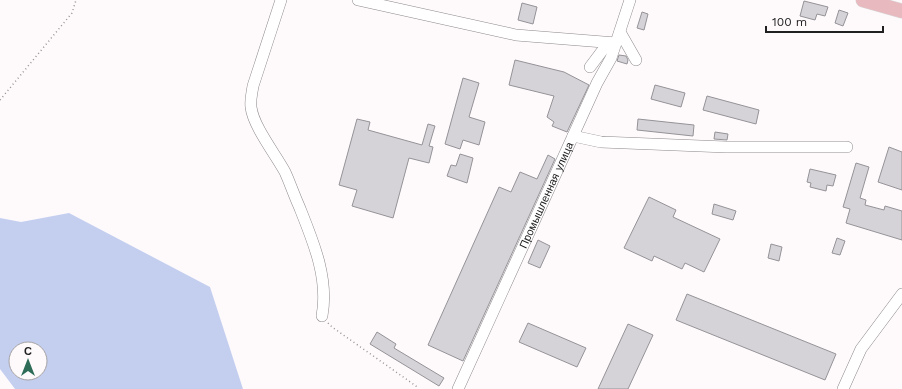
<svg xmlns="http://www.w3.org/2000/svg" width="902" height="389" viewBox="0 0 902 389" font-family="'Work Sans',sans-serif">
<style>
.water{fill:#c4cff0;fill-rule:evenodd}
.building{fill:#d5d3d7;stroke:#959397}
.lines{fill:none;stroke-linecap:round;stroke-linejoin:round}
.minor-casing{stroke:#8d898b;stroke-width:12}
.major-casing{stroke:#d7d7d7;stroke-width:15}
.path{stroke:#969395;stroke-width:1.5;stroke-dasharray:1 3;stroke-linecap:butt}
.minor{stroke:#fff;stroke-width:11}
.major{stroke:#e8babf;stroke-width:14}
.labels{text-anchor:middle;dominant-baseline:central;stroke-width:3;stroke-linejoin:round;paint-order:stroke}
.street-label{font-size:11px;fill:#212021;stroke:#fefafc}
</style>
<rect width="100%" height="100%" fill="#fefafc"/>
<path class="water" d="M 69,213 L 210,287 L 243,389 L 15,389 L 0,369 L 0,218 L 21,222 ZM 16,349 L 40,349 L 40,373 L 16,373 Z"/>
<g class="building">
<polygon points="804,1 828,7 825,16 817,14 815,20 800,16"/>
<polygon points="522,3 537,7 533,24 518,20"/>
<polygon points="839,10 848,13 843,26 835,23"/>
<polygon points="642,12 648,14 644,30 637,28"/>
<polygon points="619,55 626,56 628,60 627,64 617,61"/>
<polygon points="515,60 564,72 589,85 567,132 552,126 554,122 547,117 554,96 509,85"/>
<polygon points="463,78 479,83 469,117 485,122 479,145 463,140 460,149 445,144"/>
<polygon points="655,85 685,93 681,107 651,99"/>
<polygon points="707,96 759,110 756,124 703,110"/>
<polygon points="357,119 370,122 368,130 422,145 428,124 435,126 429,146 433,147 429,163 409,158 393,218 352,206 357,190 339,185"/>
<polygon points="638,119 694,125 693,136 637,130"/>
<polygon points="715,132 728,134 727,140 714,139"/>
<polygon points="889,147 902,152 902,190 878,182"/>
<polygon points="460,154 473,158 467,183 447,176 451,165 456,166"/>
<polygon points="548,155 555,159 463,361 428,345 499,187 511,192 520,172 537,179"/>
<polygon points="856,163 869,167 860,198 866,200 865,205 884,210 885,206 902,211 902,240 846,223 850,209 843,207"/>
<polygon points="810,169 836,175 833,186 827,185 826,191 810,187 811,183 807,182"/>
<polygon points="649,197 676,210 673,217 720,239 704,272 685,263 682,269 654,256 652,261 624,248"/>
<polygon points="714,204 736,211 733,220 712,214"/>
<polygon points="837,238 845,241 840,255 832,253"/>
<polygon points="538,240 550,246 540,268 528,263"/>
<polygon points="771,244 782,247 779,261 768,258"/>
<polygon points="687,294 836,354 825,380 676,320"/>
<polygon points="528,323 586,348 577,367 519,342"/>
<polygon points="628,324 653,335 628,389 598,389"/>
<polygon points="377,332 396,344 394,348 444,378 439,386 370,344"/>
</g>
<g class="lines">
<defs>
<g id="minor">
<path d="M 281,0 L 253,86 C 252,93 250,100 251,107 C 253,126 276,155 285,172 C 290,183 294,195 299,206 C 313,241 329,278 322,316"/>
<polyline points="358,0 516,35 616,43"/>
<polyline points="620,32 636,60"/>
<polyline points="590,67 608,43"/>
<polyline points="573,136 601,142 726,147 847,147"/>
<path id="s1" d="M 458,389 L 573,136 L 597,83 L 611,58 L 630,0"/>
<polyline points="843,389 861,349 902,294"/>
</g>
<polyline id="major" points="863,0 902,11"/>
</defs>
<use href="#minor" class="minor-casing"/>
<use href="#major" class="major-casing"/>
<g class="path">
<polyline points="0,100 72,13 76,0"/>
<polyline points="328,323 332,327 416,386 418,389"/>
</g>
<use href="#minor" class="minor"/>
<use href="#major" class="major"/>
</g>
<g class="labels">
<g class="street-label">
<text stroke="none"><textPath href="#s1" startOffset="213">Промышленная улица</textPath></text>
</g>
</g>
<g transform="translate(28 361)"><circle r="19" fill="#fefafc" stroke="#a6a3a4"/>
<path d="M0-3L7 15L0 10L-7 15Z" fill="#2e6c58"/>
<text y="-6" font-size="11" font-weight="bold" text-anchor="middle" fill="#212021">С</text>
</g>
<path d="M766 26v6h117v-6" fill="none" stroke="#212021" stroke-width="2"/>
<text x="772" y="26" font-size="12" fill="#212021" stroke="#fefafc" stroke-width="3" paint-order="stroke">100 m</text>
</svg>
